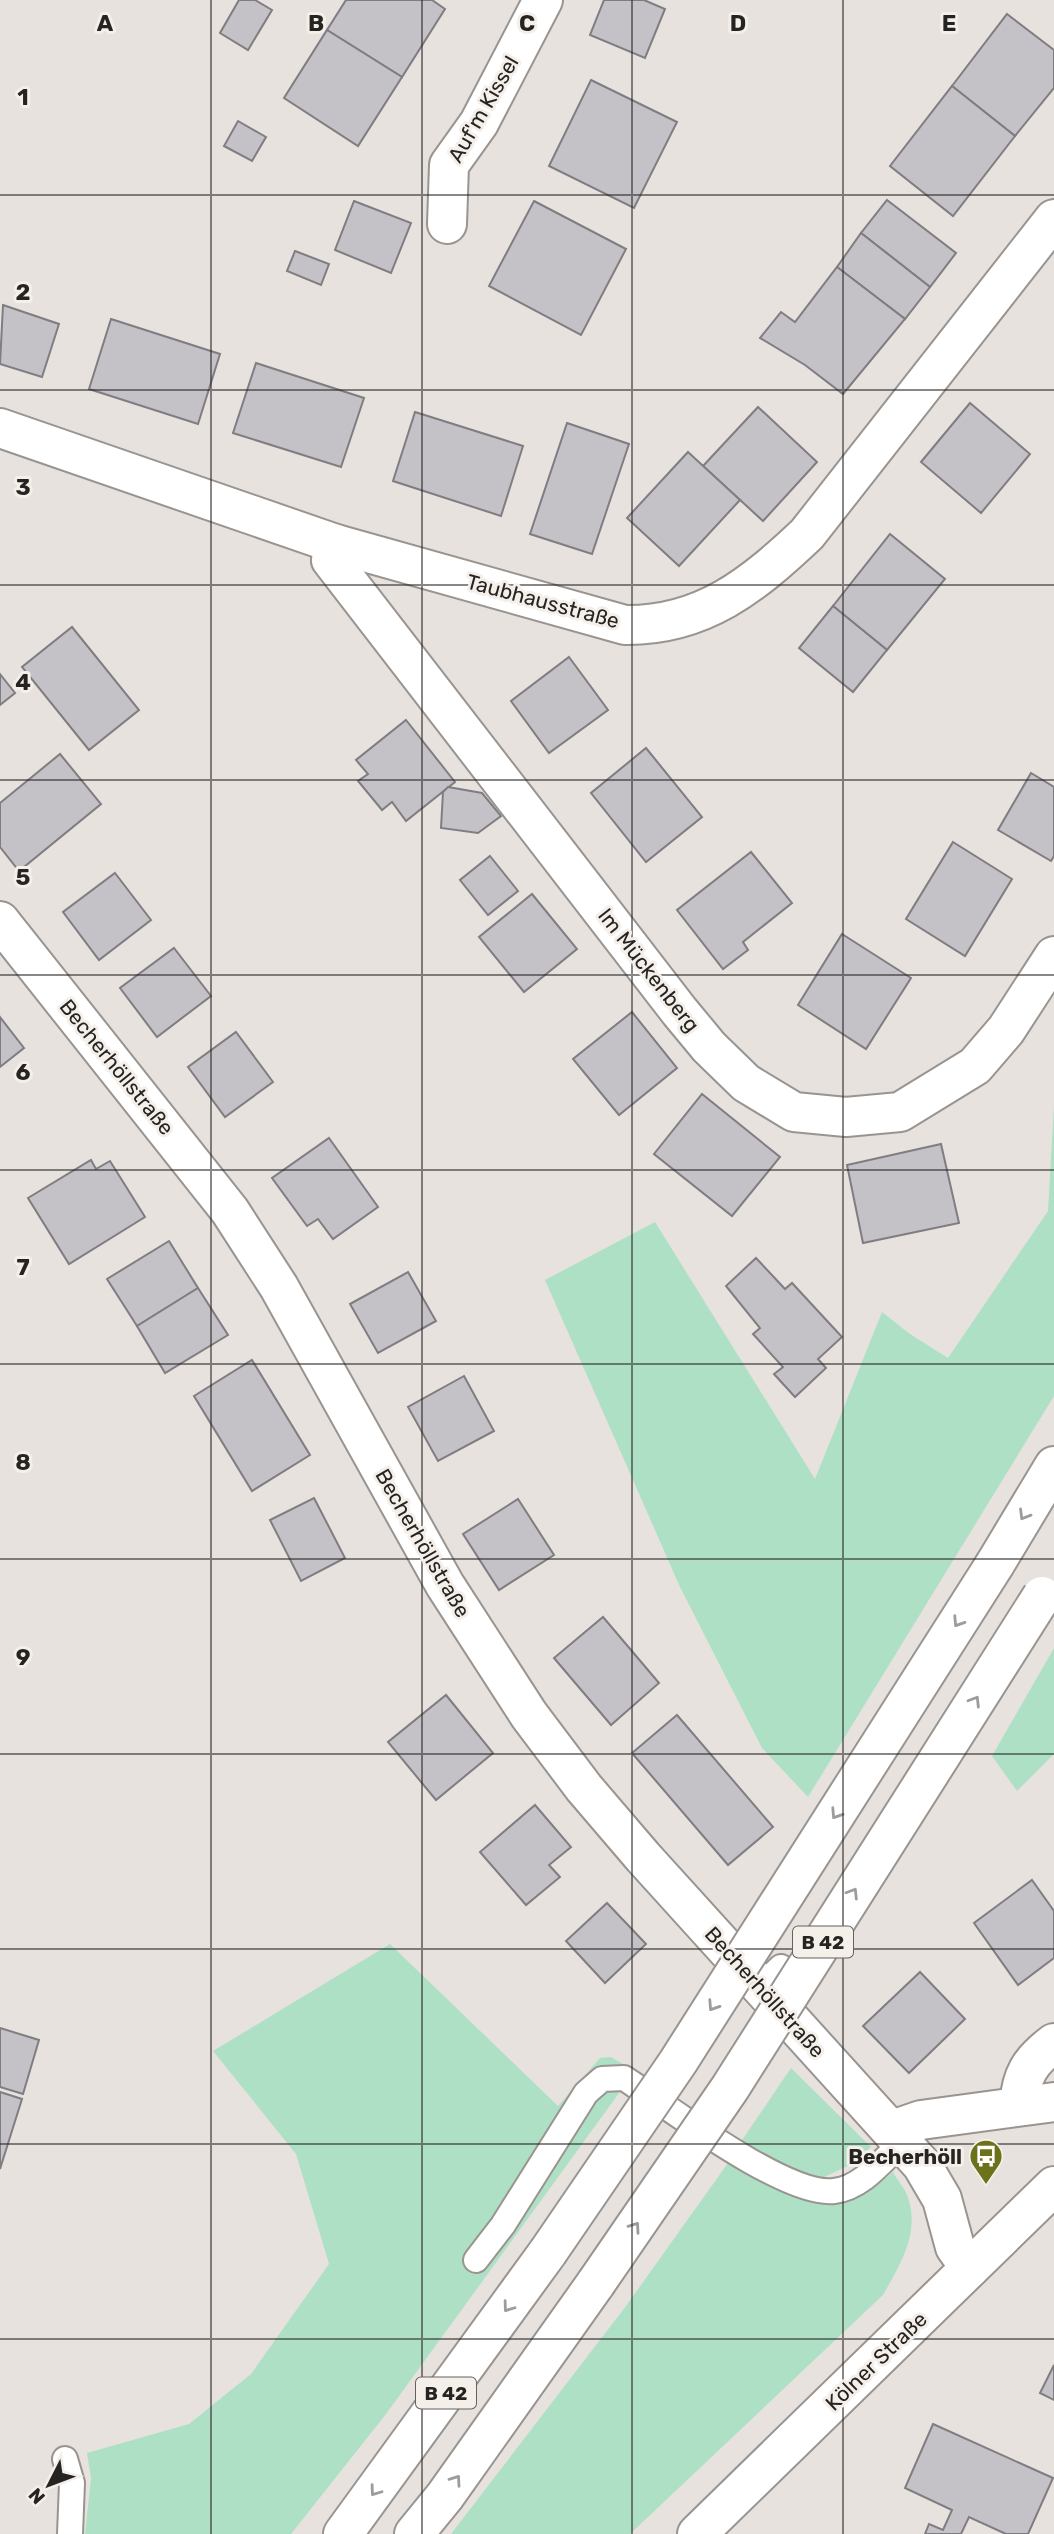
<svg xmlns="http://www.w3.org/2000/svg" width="1054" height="2534" viewBox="0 0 1054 2534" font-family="Rubik,sans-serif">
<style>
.green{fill:#aee0c6}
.building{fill:#c4c1c7;stroke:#807d82;stroke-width:2}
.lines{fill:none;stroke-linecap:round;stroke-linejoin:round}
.service-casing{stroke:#99948f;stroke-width:28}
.minor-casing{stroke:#99948f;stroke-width:42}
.tertiary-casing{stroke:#99948f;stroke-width:42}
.trunk-casing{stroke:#99948f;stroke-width:42}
.service{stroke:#fff;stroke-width:24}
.minor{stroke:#fff;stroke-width:38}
.tertiary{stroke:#fff;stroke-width:38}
.trunk{stroke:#fff;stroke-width:38}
.trunk-bridge-casing{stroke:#99948f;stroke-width:42;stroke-linecap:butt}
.trunk-bridge{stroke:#fff;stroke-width:38}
.oneway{stroke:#9d9c9c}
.grid{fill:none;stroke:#262422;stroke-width:2;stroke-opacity:0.55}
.labels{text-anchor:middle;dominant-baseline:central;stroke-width:6;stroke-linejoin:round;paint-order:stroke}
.shield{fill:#f5efea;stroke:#64615e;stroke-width:2}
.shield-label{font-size:19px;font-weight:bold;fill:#262422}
.street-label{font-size:21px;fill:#262422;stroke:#f5efea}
.poi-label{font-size:21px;font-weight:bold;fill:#262422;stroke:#f5efea;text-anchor:end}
.grid-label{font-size:23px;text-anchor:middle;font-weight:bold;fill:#262422;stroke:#f5efea;stroke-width:6;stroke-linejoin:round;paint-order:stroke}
</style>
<rect width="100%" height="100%" fill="#e7e2dd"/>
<g class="green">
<polygon points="1054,1105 1054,1396 808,1797 762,1748 680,1587 545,1280 655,1222 815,1479 882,1312 910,1334 948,1358 1048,1211"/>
<polygon points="1054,1648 1054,1754 1017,1791 992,1756"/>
<polygon points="390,1944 558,2106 600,2058 611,2057 635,2071 386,2414 291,2534 85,2534 91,2478 87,2453 189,2424 251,2374 329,2264 296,2154 213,2051"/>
<polygon points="791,2068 871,2147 854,2163 822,2178 776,2163 740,2143"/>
<path d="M 728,2163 C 789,2198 833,2226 893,2172 C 898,2181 907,2191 909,2201 C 919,2235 899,2267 883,2295 L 630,2534 L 451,2534 L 626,2306 Z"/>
</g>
<g class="building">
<polygon points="239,0 255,0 272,10 248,50 220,33"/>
<polygon points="346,0 432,0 445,9 402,77 327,30"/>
<polygon points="604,0 644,0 665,9 645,58 590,35"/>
<polygon points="1007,14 1054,50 1054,88 1015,136 952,86"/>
<polygon points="327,30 402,77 358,146 284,98"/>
<polygon points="591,80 677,122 634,208 549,166"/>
<polygon points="952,86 1015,136 953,216 890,166"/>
<polygon points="238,121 266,137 252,161 224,146"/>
<polygon points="887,200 956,253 930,287 861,233"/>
<polygon points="354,201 411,223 391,273 335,250"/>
<polygon points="534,201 626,249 581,335 489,286"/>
<polygon points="861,233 930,287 905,319 837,267"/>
<polygon points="295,251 329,264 321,285 287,271"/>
<polygon points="837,267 905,319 843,394 805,365 760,338 781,312 795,322"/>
<polygon points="3,305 59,324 42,377 0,364"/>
<polygon points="111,319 220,354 198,424 89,389"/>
<polygon points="256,363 364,398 341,467 233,433"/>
<polygon points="970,403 1030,454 981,513 921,462"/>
<polygon points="758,407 817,462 763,521 703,466"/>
<polygon points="415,412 523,446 501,516 393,481"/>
<polygon points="567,423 629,444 592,554 530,534"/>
<polygon points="688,452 740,500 679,566 627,518"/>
<polygon points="890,534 945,579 887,650 833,606"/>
<polygon points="833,606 887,650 853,692 799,648"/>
<polygon points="72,627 139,710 89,750 22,667"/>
<polygon points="569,657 608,710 549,753 511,701"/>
<polygon points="0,674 15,693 0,705"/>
<polygon points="406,720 455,782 406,821 392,802 382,810 358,781 368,774 356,760"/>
<polygon points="646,748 702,817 646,862 591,793"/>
<polygon points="60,754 101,804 19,871 0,847 0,803"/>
<polygon points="1031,773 1054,787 1054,856 1051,861 998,830"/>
<polygon points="448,787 482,793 501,816 478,833 441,828 443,792"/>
<polygon points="953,842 1012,879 965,956 906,919"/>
<polygon points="751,852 792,903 743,942 748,950 723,969 677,910"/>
<polygon points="490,856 518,891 488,915 460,880"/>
<polygon points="115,873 151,920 99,960 63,912"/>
<polygon points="532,894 577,949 524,992 479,937"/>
<polygon points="842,934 911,978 866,1049 798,1005"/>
<polygon points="174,948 211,996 157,1037 120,988"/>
<polygon points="632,1012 677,1068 619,1115 573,1059"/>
<polygon points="0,1017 24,1048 0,1067"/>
<polygon points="236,1032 273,1082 225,1117 188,1067"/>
<polygon points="702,1094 780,1157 732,1216 654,1154"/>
<polygon points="329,1138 378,1207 333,1239 318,1219 307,1226 272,1178"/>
<polygon points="941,1144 959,1223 863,1243 847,1165"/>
<polygon points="91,1160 96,1169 110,1161 145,1217 69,1264 28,1198"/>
<polygon points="169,1241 198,1288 137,1326 107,1279"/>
<polygon points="756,1258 785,1289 792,1283 842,1337 818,1359 826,1368 795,1397 774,1374 783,1367 753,1334 760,1328 726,1286"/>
<polygon points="408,1272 436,1321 378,1353 350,1304"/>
<polygon points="198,1288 228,1335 165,1373 137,1326"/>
<polygon points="252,1360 310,1455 252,1491 194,1396"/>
<polygon points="464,1376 494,1431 438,1461 408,1407"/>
<polygon points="314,1498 345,1558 301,1581 270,1520"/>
<polygon points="518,1499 554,1555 499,1590 463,1534"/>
<polygon points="603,1617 659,1683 611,1725 554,1658"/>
<polygon points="446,1695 493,1753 436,1800 388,1742"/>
<polygon points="677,1715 773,1827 728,1865 632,1753"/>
<polygon points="535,1805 571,1847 549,1865 560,1877 526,1905 480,1852"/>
<polygon points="1032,1880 1054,1911 1054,1958 1018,1985 974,1923"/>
<polygon points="607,1903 646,1944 605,1983 566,1941"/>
<polygon points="920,1972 965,2019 909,2073 863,2026"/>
<polygon points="0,2028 39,2040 23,2094 0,2087"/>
<polygon points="0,2092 22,2099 0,2169"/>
<polygon points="1054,2365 1054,2400 1040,2393"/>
<polygon points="933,2424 1053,2478 1028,2534 1006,2534 969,2517 961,2534 925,2534 929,2524 943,2530 952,2510 905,2488"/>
</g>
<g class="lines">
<defs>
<g id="service">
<polyline points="759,1988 781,1967"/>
<path d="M 476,2260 L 503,2225 L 586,2093 L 602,2079 L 624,2078 C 667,2106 786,2197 834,2191 C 862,2188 883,2160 902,2142"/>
<polyline points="65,2459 72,2483 70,2534"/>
</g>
<g id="minor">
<polyline points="447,224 449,165 479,123 543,0"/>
<path d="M 0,428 L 336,544 L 625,625 C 703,626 753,585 807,534 L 1054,219"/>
<polyline points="336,544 331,560 680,1012 709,1047 746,1083 794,1112 846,1117 900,1112 975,1066 1006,1030 1054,956"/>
<polyline points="0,921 230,1211 279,1287 445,1585 529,1715 584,1788 643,1857 922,2165 942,2199 955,2247 970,2268"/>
<path d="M 1019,2106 C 1021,2075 1030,2061 1054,2043"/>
<polyline points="892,2130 921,2120 1054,2102"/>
</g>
<polyline id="tertiary" points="697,2534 1054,2186"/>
<g id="trunk">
<polyline points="995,1564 1054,1466"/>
<polyline points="343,2534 548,2252"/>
<polyline points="414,2534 445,2496 596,2283"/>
</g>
</defs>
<use href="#service" class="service-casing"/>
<use href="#minor" class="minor-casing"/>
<use href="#tertiary" class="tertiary-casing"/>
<use href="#trunk" class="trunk-casing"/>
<use href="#service" class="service"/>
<use href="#minor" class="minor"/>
<use href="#tertiary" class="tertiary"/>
<use href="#trunk" class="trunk"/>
<defs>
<g id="trunk-bridge">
<polyline points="548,2252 678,2062 995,1564"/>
<polyline points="596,2283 730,2088 1042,1596"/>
</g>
</defs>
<use href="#trunk-bridge" class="trunk-bridge-casing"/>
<use href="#trunk-bridge" class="trunk-bridge"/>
</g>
<defs><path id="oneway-chevron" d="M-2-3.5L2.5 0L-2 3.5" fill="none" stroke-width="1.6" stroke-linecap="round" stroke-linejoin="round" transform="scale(1.75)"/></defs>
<g class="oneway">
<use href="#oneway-chevron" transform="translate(1024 1515) rotate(121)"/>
<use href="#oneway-chevron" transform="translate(958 1622) rotate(123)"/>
<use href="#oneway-chevron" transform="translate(975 1701) rotate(-58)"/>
<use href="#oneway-chevron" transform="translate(836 1814) rotate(123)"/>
<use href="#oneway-chevron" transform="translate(853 1893) rotate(-58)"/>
<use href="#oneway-chevron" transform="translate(713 2006) rotate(123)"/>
<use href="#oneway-chevron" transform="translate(635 2227) rotate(-55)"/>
<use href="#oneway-chevron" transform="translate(508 2307) rotate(126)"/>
<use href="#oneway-chevron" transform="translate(456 2480) rotate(-55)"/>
<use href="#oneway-chevron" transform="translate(375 2491) rotate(126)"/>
</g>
<path class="grid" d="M 211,0 L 211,2534M 422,0 L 422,2534M 632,0 L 632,2534M 843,0 L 843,2534M 0,195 L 1054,195M 0,390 L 1054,390M 0,585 L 1054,585M 0,780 L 1054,780M 0,975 L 1054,975M 0,1170 L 1054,1170M 0,1364 L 1054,1364M 0,1559 L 1054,1559M 0,1754 L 1054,1754M 0,1949 L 1054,1949M 0,2144 L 1054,2144M 0,2339 L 1054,2339"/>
<defs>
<symbol id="bus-pin" viewBox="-11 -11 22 30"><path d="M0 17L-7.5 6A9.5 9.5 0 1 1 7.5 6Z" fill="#6c721a" stroke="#f5efea"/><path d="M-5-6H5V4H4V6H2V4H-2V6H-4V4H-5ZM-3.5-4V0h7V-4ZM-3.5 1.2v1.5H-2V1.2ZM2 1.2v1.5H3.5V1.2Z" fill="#fff"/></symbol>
</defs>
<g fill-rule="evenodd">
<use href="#bus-pin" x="967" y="2137" width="38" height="52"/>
</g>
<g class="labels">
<g class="shield">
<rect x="793" y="1926.5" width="60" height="31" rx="5"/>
<rect x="416" y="2377.5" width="60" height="31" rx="5"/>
</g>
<g class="shield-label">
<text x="823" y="1942">B 42</text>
<text x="446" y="2393">B 42</text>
</g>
<g class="street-label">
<text transform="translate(483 109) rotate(-60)">Auf'm Kissel</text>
<text transform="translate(543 601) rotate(15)">Taubhausstraße</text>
<text transform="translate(649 970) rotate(52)">Im Mückenberg</text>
<text transform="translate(117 1067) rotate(51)">Becherhöllstraße</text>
<text transform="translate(423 1543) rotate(60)">Becherhöllstraße</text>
<text transform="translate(765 1992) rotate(48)">Becherhöllstraße</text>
<text transform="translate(876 2361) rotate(-44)">Kölner Straße</text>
</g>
<g class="poi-label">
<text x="962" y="2156">Becherhöll</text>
</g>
</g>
<g class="grid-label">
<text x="105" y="31">A</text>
<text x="316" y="31">B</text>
<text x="527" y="31">C</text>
<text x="738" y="31">D</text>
<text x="949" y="31">E</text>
<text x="23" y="105">1</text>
<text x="23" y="300">2</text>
<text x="23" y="495">3</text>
<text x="23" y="690">4</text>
<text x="23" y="885">5</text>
<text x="23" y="1080">6</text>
<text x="23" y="1275">7</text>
<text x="23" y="1470">8</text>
<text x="23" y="1665">9</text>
</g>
<g transform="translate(49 2485) rotate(228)" stroke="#f5efea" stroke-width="5" paint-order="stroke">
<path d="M0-5L12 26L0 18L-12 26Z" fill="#262422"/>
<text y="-10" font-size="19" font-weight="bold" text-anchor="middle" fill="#262422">N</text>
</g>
</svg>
